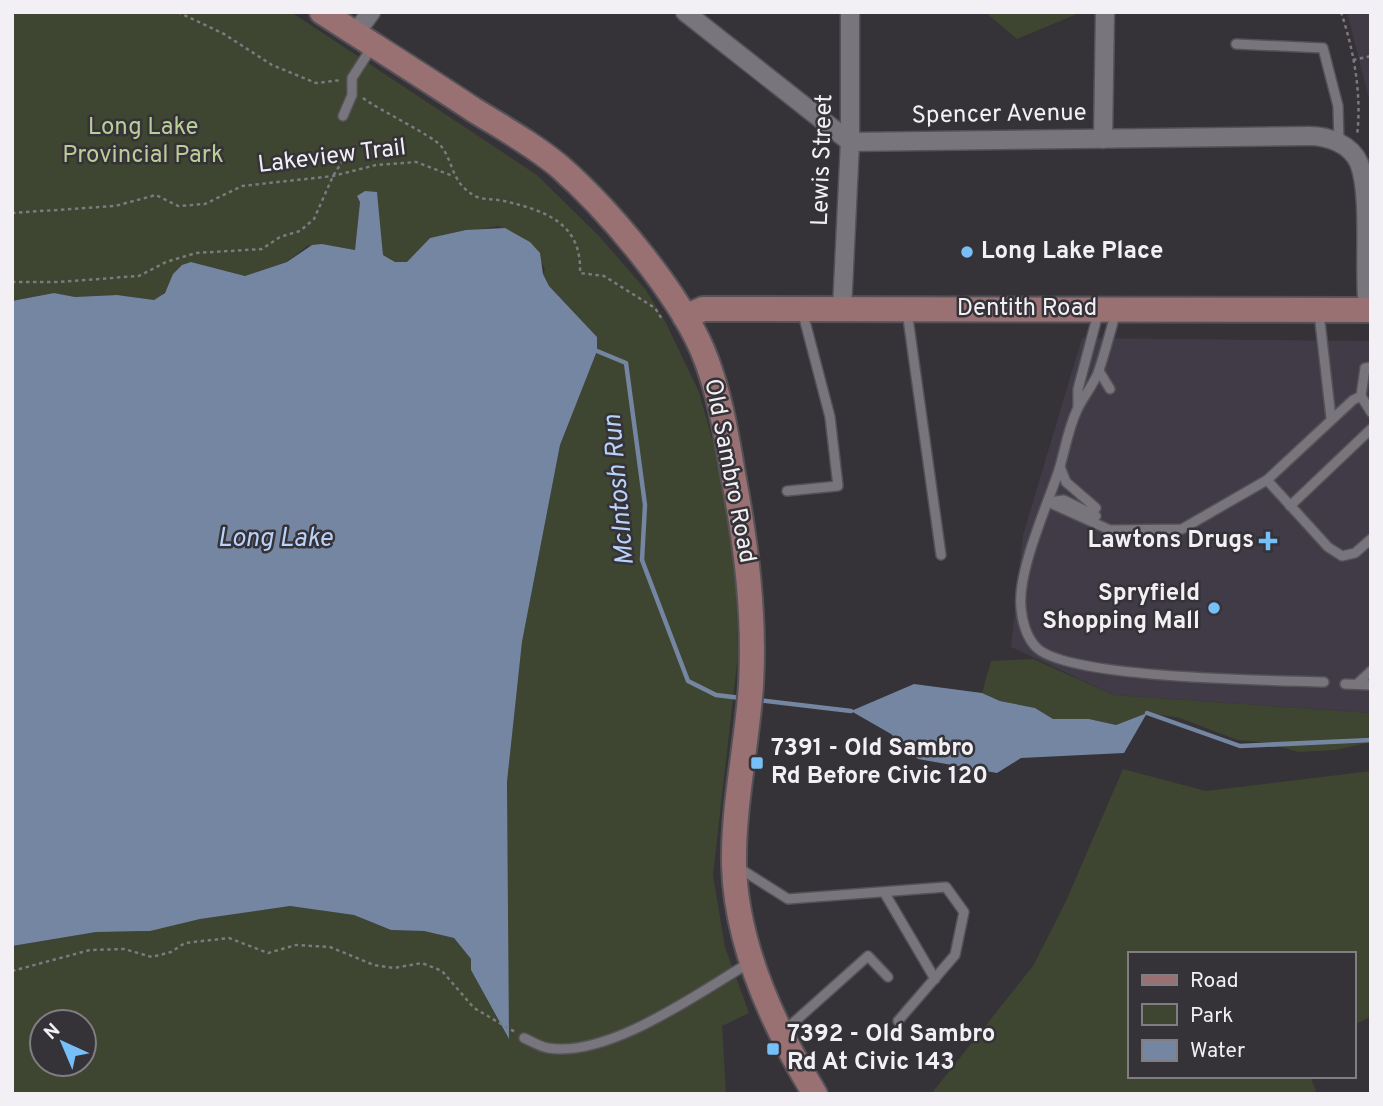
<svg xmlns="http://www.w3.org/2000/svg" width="1383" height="1106" viewBox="0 0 1383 1106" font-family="Overpass,sans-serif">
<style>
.built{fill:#403b46}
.green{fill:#3e4530;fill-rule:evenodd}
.water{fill:#7486a1}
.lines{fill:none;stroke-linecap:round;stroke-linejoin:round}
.stream{stroke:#7486a1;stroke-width:4.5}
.service-casing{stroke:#545257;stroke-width:12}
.minor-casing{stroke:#545257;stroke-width:21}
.secondary-casing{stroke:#545257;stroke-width:28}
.path{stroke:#7c7a7f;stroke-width:2.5;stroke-dasharray:3.5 3.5;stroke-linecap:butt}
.service{stroke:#78757c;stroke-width:9}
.minor{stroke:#78757c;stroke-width:18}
.secondary{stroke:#997173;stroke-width:24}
.poi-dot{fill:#77bff7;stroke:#353238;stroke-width:2.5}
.labels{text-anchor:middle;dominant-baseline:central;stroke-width:5;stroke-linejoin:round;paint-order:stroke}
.street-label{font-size:24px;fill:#f2f0f4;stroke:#353238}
.park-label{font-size:24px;fill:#bbcd96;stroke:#353238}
.poi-label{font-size:24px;font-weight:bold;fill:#f2f0f4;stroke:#353238;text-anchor:start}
.water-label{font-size:26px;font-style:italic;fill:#b9d2f9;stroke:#353238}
</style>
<rect width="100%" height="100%" fill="#353238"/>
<g class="built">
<polygon points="1347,12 1371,12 1371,107"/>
<polygon points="1082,338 1371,341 1371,713 1114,695 1011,647 1023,535"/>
</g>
<g class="green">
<path d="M 12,12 L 291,12 L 537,175 L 599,236 L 646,290 L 666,323 L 699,392 L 717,456 L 729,530 L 736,592 L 738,655 L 713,875 L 725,947 L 749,1013 L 722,1026 L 726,1094 L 12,1094 L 12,946 L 96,932 L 139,932 L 200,919 L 290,906 L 354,915 L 391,930 L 424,931 L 454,938 L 471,959 L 471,970 L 508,1038 L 507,782 L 522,642 L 560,445 L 597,351 L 597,337 L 549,286 L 543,274 L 545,269 L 530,242 L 498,226 L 430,238 L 407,263 L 395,262 L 383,255 L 377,193 L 357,196 L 360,202 L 355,250 L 322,244 L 307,246 L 287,262 L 245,276 L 191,262 C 172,271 171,293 154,300 L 117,295 L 75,297 L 54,293 L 12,301 ZM 42,1022 L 84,1022 L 84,1064 L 42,1064 Z"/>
<polygon points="985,12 1082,12 1017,39"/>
<polygon points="1033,659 1114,695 1371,713 1371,742 1336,750 1298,752 1268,743 1237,740 1180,718 1147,713 1116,725 1089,719 1053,719 1035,708 1000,701 982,693 991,661"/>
<polygon points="1123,769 1206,791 1371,771 1371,1016 1353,1026 1353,954 1129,954 1129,1076 1310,1076 1317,1094 931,1094 1033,966 1066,901"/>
</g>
<g class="water">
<polygon points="365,191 377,192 383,255 395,262 407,262 430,238 466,230 505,228 530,242 540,253 543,274 549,286 597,337 597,351 560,445 522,642 507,782 509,1039 471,970 471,959 454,938 424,931 391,930 354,915 290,906 200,919 150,931 96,932 12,946 12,301 54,293 75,297 117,295 154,300 165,293 173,274 182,265 191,262 245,276 287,262 312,245 322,244 355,250 360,202 357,196"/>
<polygon points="914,684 982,693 1000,701 1035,708 1053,719 1089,719 1116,725 1147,713 1124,753 1021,758 997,773 918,759 891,734 851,711"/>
</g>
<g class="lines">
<g class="stream">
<polyline points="597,351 626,363 645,505 642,560 688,681 716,695 741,698"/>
<polyline points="757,700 851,711"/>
<polyline points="1147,713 1240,746 1371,740"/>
</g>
<defs>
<g id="service">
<polyline points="1236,44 1323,48 1338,106 1339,143"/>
<polyline points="343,116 352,95 352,78 372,47"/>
<polyline points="907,311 941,555"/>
<path d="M 1116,312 C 1110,332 1105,353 1098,373 C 1092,387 1083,397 1077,410 C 1068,429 1065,450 1059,470 C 1047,506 1017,572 1021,608 C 1022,622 1027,638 1036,647 C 1066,679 1273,680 1324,682"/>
<polyline points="1319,313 1331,418"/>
<polyline points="1099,371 1110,389"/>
<polyline points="1361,396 1365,368 1371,367"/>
<polyline points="1078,407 1078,389 1099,310"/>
<polyline points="1060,467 1066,482 1096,508"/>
<polyline points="1267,480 1328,547 1342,556 1355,553 1371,539"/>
<polyline points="787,491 838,486 830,417 802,310"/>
<polyline points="1048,502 1110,530 1182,529 1267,480 1353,400 1361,396 1371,412"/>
<polyline points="1049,502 1064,500 1096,516"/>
<polyline points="1290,506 1371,429"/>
<polyline points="1345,684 1371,685"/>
<polyline points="1357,684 1371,671"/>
<polyline points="739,868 788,899 946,887 964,912 955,955 898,1021"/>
<polyline points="884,892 935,979"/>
<polyline points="783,1032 868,956 888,977"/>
<path d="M 524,1038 C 531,1041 540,1047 548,1048 C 609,1058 698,993 749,963"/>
</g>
<g id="minor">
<path d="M 685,12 L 850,142 L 1309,136 C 1328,136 1351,144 1359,163 C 1372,195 1363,271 1368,310"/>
<polyline points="355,34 371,12"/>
<polyline points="1103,139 1105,12"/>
<polyline points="842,309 850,142 850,12"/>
</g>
<g id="secondary">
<path d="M 322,12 C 373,45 424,77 474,110 C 503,128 534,145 560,167 C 609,210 676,290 702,349 C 719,389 726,432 733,474 C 746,544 755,614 751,685 C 747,745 733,805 734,865 C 736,944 774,1027 815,1094"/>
<polyline points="685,317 703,309 1371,310"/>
</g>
</defs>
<use href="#service" class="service-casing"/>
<use href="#minor" class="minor-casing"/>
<use href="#secondary" class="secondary-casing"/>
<g class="path">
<polyline points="178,12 224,34 272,65 316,83 342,80"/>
<path d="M 1341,12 C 1354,51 1362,95 1357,136"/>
<polyline points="1353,60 1371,56"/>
<path d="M 363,98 C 379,110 433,136 441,146 C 455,164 450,183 477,197 C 485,200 495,199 504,201 C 547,211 582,224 580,273 L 604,276 L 655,308 L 662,319"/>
<polyline points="12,213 115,206 156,195 178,206 205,204 242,186 333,176 376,165 416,162 453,176"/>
<polyline points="12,282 57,282 139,276 166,262 196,253 262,249 280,237 300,231 314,219 333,176 345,157"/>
<polyline points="12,971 90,950 124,949 152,957 171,952 185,943 229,938 268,953 296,945 330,947 374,965 394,968 422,963 442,971 474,1008 515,1032"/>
</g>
<use href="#service" class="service"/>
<use href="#minor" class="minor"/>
<use href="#secondary" class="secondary"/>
</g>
<g class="poi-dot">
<circle cx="967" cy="252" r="7"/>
<path d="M1264.5 530.5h7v7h7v7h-7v7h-7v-7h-7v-7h7z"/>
<circle cx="1214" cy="608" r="7"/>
<rect x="750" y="756" width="14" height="14" rx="3.5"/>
<rect x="766" y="1042" width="14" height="14" rx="3.5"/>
</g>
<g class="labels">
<g class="street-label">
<text transform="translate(999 115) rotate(-1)">Spencer Avenue</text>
<text transform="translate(332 157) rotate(-7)">Lakeview Trail</text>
<text transform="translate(823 160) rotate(-88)">Lewis Street</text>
<text x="1027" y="309">Dentith Road</text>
<text transform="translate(729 471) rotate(79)">Old Sambro Road</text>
</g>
<g class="park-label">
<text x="143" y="128">Long Lake<tspan x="143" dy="28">Provincial Park</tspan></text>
</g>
<g class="poi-label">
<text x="981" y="252">Long Lake Place</text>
<text x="1254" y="541" text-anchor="end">Lawtons Drugs</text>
<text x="1200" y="594" text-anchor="end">Spryfield<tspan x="1200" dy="28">Shopping Mall</tspan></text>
<text x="771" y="749">7391 - Old Sambro<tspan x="771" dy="28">Rd Before Civic 120</tspan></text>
<text x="787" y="1035">7392 - Old Sambro<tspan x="787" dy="28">Rd At Civic 143</tspan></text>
</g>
<g class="water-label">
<text transform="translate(620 490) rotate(-95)">McIntosh Run</text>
<text x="275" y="539">Long Lake</text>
</g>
</g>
<rect width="1383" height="1106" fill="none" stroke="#f2f0f4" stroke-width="28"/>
<rect x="1128" y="952" width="228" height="126" fill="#353238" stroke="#817e83" stroke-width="2"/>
<rect x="1142" y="975" width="35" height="10" fill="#997173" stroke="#817e83" stroke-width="2"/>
<text x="1190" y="987" font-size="21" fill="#f2f0f4">Road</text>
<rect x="1142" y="1004" width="35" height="21" fill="#3e4530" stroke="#817e83" stroke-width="2"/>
<text x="1190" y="1022" font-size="21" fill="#f2f0f4">Park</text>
<rect x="1142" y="1040" width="35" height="21" fill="#7486a1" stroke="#817e83" stroke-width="2"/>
<text x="1190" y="1057" font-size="21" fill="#f2f0f4">Water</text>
<g transform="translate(63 1043) rotate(316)"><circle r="33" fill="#353238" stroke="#817e83" stroke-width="2"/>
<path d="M0-5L12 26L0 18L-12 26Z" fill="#77bff7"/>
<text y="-10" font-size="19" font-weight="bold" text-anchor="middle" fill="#f2f0f4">N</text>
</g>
</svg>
